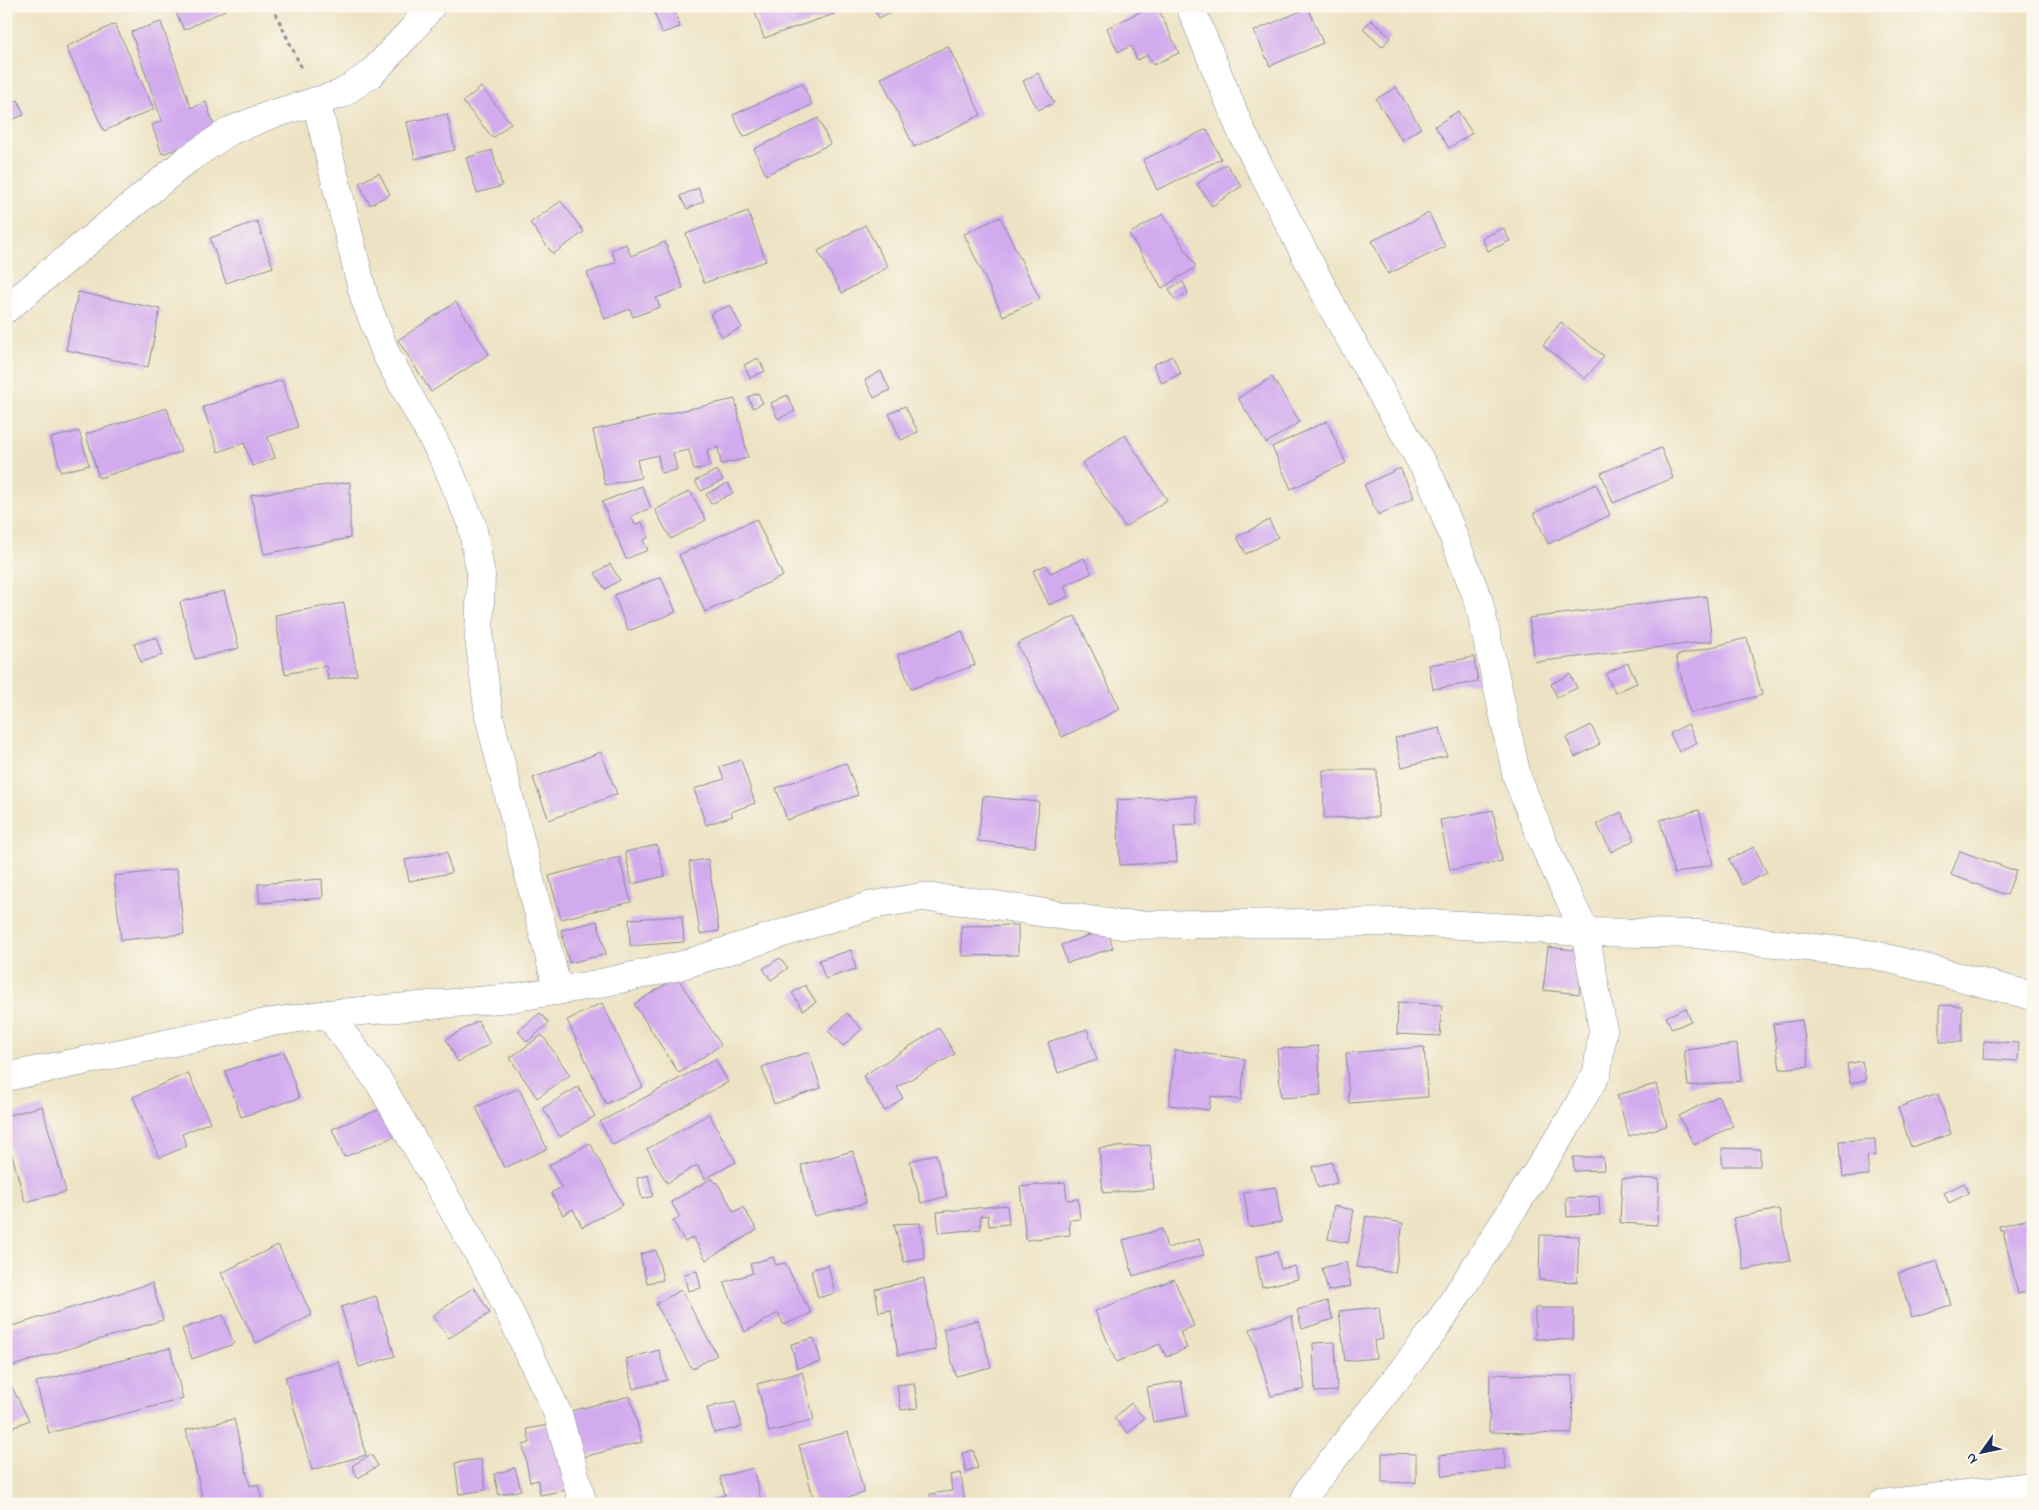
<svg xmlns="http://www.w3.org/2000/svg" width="2039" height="1510" viewBox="0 0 2039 1510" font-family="'Indie Flower',sans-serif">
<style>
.building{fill:#d2abee}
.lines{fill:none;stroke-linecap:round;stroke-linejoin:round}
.minor-casing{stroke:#848991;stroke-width:29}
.major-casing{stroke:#848991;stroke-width:29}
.path{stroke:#848991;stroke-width:3;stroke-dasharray:4 4;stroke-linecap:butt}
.minor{stroke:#fff;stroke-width:28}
.major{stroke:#fff;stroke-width:28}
</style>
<rect width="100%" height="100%" fill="#fbf7ec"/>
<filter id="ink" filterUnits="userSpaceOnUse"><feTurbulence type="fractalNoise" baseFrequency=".02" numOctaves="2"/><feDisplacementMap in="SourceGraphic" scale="10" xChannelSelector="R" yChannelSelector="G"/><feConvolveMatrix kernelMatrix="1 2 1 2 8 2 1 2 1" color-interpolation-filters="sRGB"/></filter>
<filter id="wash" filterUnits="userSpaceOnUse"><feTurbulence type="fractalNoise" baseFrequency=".0096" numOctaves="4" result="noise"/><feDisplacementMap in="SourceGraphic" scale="20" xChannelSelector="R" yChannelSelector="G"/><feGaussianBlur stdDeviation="1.12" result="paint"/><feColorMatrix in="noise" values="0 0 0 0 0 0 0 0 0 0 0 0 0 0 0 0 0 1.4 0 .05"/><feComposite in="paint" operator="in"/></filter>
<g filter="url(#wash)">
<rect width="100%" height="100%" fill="#ede3c4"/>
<g id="blocks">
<g class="building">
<polygon points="173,6 223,6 225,10 184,30"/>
<polygon points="314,6 331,6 331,7 316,12"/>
<polygon points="652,6 673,6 680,27 662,33"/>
<polygon points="753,6 831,6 834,14 764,38"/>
<polygon points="873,6 904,6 879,18"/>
<polygon points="1152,6 1157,6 1179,53 1153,65 1148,55 1137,60 1131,46 1118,52 1107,28"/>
<polygon points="1308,8 1323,43 1270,66 1254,31"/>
<polygon points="1371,20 1391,37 1382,47 1363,29"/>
<polygon points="161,22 191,108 206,102 217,135 162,154 152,125 162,121 131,32"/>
<polygon points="115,24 154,109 104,131 66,47"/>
<polygon points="948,46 981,115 914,147 881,78"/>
<polygon points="1038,73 1054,103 1038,110 1023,81"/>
<polygon points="802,83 812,105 744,137 733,115"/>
<polygon points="481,87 511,123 493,138 463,102"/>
<polygon points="1396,87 1421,128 1402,140 1376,99"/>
<polygon points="18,100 24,115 6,122 6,104"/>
<polygon points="1458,111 1472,133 1449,148 1435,126"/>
<polygon points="447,114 455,150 415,159 407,122"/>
<polygon points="818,118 830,144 766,175 754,149"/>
<polygon points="1207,129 1221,159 1157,190 1143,160"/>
<polygon points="492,150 502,186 477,193 466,158"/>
<polygon points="1226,164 1242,186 1212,206 1197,184"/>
<polygon points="379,173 390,194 370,205 359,183"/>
<polygon points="698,188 704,201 687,209 680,196"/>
<polygon points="561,201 584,232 553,254 530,223"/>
<polygon points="748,211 766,261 704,283 686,234"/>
<polygon points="1429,213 1445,247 1388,274 1372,241"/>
<polygon points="1163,214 1196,267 1162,288 1129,234"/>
<polygon points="1000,217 1040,299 1003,316 964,234"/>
<polygon points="257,221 273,267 226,283 210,238"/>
<polygon points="865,225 888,267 842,293 818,251"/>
<polygon points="1503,228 1510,241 1488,251 1482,238"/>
<polygon points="665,242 683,288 656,298 660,307 633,317 630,309 605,319 587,273 616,262 611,250 626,244 631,256"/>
<polygon points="1183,282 1188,293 1175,300 1169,289"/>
<polygon points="78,292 160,309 148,367 66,350"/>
<polygon points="456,302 489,354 431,392 398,340"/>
<polygon points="730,305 742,328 722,337 710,314"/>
<polygon points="1561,322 1604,356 1585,379 1543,345"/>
<polygon points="1172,356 1181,373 1162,383 1153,365"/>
<polygon points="758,358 765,371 750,378 744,365"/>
<polygon points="881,371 890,390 874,398 865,380"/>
<polygon points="1272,377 1300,422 1266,443 1238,398"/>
<polygon points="282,380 298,427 268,437 275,458 252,466 244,443 218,452 203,407"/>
<polygon points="758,393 763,403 753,408 748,397"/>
<polygon points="787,395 795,411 778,419 771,403"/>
<polygon points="735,399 748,458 721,464 718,447 707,450 710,466 694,470 689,450 673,453 677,470 661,473 658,455 637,460 641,478 605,485 593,430"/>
<polygon points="905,406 918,432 901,440 889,414"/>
<polygon points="167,408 181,452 99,478 86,434"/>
<polygon points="1327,421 1346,463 1291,489 1272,447"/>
<polygon points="79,431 89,465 61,472 51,438"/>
<polygon points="1125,435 1167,500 1125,527 1082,463"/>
<polygon points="1661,448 1673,478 1613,503 1601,473"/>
<polygon points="1400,468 1414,498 1378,515 1364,485"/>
<polygon points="717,470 723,480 701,491 695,481"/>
<polygon points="350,482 350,538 264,554 251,495"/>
<polygon points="728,483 733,493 711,504 706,494"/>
<polygon points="1596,484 1610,515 1548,544 1534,513"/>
<polygon points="642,486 651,508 631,516 635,525 642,522 648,538 643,540 648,550 626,559 602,502"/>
<polygon points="690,491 706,520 671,539 655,510"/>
<polygon points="756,519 783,576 705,612 679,555"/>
<polygon points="1269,520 1278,537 1246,554 1237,537"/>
<polygon points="1084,558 1092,573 1064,586 1068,597 1049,605 1033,571 1046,565 1050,573"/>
<polygon points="610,564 620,580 605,589 595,573"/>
<polygon points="661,577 676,612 628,631 614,595"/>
<polygon points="224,591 239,648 195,659 180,602"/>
<polygon points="1706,596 1712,641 1535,662 1529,618"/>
<polygon points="344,603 357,675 328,680 326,666 285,674 275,615"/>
<polygon points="1075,616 1120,709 1062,737 1017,644"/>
<polygon points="962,631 975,665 911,689 898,655"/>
<polygon points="157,637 163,655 141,662 134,644"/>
<polygon points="1747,638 1762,695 1690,713 1676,656"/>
<polygon points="1474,657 1478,682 1433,689 1429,665"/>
<polygon points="1628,663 1637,683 1615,693 1606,674"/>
<polygon points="1570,674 1577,688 1557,697 1551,684"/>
<polygon points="1688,724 1697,743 1679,752 1670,733"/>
<polygon points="1591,725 1600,744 1575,757 1566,738"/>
<polygon points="1440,728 1447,756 1402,767 1395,738"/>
<polygon points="601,752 617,794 549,820 533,778"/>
<polygon points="741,760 755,803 731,812 733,816 706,825 694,789 724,779 719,767"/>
<polygon points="846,763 858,795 787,820 776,788"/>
<polygon points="1323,770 1377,770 1378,817 1324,818"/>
<polygon points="983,796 1039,802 1035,847 978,841"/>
<polygon points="1196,796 1198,824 1174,825 1177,862 1120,865 1116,800"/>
<polygon points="1493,810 1502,861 1450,870 1440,820"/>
<polygon points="1699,810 1713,864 1674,874 1660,820"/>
<polygon points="1621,812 1635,840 1611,852 1597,824"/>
<polygon points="657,845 665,876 632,884 625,852"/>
<polygon points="1754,847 1767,873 1742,885 1729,859"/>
<polygon points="1960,851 2016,871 2007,895 1951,875"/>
<polygon points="447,852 451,873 409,881 405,860"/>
<polygon points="619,857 631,902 561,919 549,876"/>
<polygon points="708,859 719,931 700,934 689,862"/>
<polygon points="177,869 184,934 121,940 114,876"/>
<polygon points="322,879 323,898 260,903 258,884"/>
<polygon points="682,916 684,942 630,946 629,919"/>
<polygon points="597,921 606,954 569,963 561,930"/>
<polygon points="1018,925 1018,955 962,956 961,926"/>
<polygon points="1107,929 1113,948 1067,963 1061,945"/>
<polygon points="1548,947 1583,951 1579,994 1543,990"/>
<polygon points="851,950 856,969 825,979 819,960"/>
<polygon points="780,958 788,968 771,980 763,969"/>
<polygon points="677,977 721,1045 679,1073 634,1004"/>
<polygon points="805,985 816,1002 803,1010 792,993"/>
<polygon points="1398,1002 1442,1005 1440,1036 1397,1034"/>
<polygon points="602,1003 643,1087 606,1104 567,1020"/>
<polygon points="1940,1005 1962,1006 1962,1042 1940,1042"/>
<polygon points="1686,1008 1691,1021 1672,1029 1666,1017"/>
<polygon points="540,1013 549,1023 527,1042 518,1031"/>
<polygon points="847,1013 862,1029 843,1046 828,1031"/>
<polygon points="1802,1020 1809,1066 1780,1069 1773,1024"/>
<polygon points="478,1021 490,1044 458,1062 446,1039"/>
<polygon points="939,1028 955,1054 897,1087 903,1098 885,1111 863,1076"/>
<polygon points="1087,1029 1097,1060 1058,1073 1048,1042"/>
<polygon points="542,1035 570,1075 537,1098 510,1058"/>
<polygon points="1984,1041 2019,1043 2018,1061 1983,1059"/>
<polygon points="1737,1044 1741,1081 1688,1086 1684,1050"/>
<polygon points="1318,1046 1321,1095 1281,1098 1277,1049"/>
<polygon points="1424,1047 1428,1097 1349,1103 1346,1053"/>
<polygon points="1175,1050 1245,1059 1241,1100 1211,1096 1209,1110 1169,1105"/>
<polygon points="284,1052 299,1098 241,1117 225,1071"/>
<polygon points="809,1052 821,1088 774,1104 762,1067"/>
<polygon points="715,1059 728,1082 613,1145 600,1122"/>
<polygon points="1862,1061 1866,1080 1850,1083 1847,1064"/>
<polygon points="188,1073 210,1122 182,1134 187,1146 159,1158 133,1097"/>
<polygon points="1656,1084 1667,1126 1629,1136 1617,1095"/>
<polygon points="578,1087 595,1116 560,1137 543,1108"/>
<polygon points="519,1088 547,1149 504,1168 476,1107"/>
<polygon points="1938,1094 1951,1134 1911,1147 1898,1107"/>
<polygon points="1718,1096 1733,1126 1694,1145 1679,1116"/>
<polygon points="42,1106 66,1192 25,1202 6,1134 6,1116"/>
<polygon points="385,1107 396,1136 344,1157 332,1129"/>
<polygon points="709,1114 736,1162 705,1179 697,1165 667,1183 647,1149"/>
<polygon points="1875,1139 1876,1155 1867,1156 1869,1175 1843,1177 1840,1141"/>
<polygon points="590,1143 623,1205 582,1227 573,1209 563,1215 551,1193 561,1187 549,1165"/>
<polygon points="1150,1145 1154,1189 1103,1193 1099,1148"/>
<polygon points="1722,1148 1760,1149 1760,1166 1722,1166"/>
<polygon points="853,1151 866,1203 814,1216 801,1165"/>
<polygon points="936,1154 947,1196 921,1203 910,1161"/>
<polygon points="1573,1157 1603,1157 1604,1170 1574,1171"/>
<polygon points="1332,1162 1337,1183 1318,1188 1312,1167"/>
<polygon points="648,1175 653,1196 642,1199 637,1178"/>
<polygon points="712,1178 715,1183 717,1182 734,1212 743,1207 757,1230 706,1260 693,1237 685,1242 673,1221 680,1217 671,1202"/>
<polygon points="1622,1178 1659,1179 1657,1225 1620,1223"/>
<polygon points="1065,1182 1067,1200 1078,1199 1080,1219 1069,1220 1070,1235 1026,1240 1020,1187"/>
<polygon points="1964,1183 1969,1193 1949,1203 1944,1193"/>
<polygon points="1276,1187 1281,1222 1249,1227 1244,1192"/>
<polygon points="1599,1196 1600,1215 1567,1217 1566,1198"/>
<polygon points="1007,1205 1009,1224 989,1226 988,1215 980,1216 981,1229 939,1233 937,1212"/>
<polygon points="1334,1206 1354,1210 1348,1243 1328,1239"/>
<polygon points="1779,1209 1790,1261 1744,1270 1733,1218"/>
<polygon points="1366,1216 1403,1223 1395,1273 1357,1267"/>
<polygon points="2033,1218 2033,1290 2018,1294 2003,1230 2000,1230 1999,1226"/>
<polygon points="920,1223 925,1259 904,1262 894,1224"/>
<polygon points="1162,1229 1167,1248 1199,1239 1204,1255 1133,1276 1123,1240"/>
<polygon points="1540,1235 1579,1236 1577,1282 1539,1280"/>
<polygon points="278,1245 312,1315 256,1343 221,1273"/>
<polygon points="656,1250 663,1280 647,1283 640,1254"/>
<polygon points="1277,1252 1281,1269 1295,1266 1298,1279 1262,1287 1256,1257"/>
<polygon points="773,1257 776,1265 785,1263 811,1313 784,1325 778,1313 745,1332 724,1282 753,1273 750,1264"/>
<polygon points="1937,1261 1951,1305 1912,1317 1898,1273"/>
<polygon points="1346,1262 1351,1286 1328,1291 1322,1268"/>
<polygon points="828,1265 835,1293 818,1298 811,1270"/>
<polygon points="697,1271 701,1288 688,1291 684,1274"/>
<polygon points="924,1278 936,1350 898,1355 891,1310 879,1312 875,1289"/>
<polygon points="1174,1279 1194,1326 1180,1332 1187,1348 1166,1357 1160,1344 1116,1362 1095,1311"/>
<polygon points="152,1283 163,1320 9,1367 6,1358 6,1328"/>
<polygon points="474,1287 490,1313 449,1338 432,1316"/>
<polygon points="681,1290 717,1355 692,1369 656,1304"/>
<polygon points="376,1296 395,1356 359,1367 341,1307"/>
<polygon points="1327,1301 1333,1319 1302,1329 1297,1310"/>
<polygon points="1379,1307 1383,1339 1374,1341 1376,1358 1345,1361 1339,1311"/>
<polygon points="1535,1308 1574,1308 1573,1340 1535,1339"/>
<polygon points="223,1315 234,1344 192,1359 182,1329"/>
<polygon points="1292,1316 1305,1389 1271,1396 1250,1329"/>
<polygon points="978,1320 991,1367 956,1376 943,1329"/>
<polygon points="814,1338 821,1362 797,1368 791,1344"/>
<polygon points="1335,1342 1337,1391 1315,1392 1313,1343"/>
<polygon points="170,1348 183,1399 49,1433 36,1382"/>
<polygon points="659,1350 667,1380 633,1389 626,1359"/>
<polygon points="339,1362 366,1455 312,1470 285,1377"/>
<polygon points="802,1372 814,1420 769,1432 757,1384"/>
<polygon points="1490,1374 1573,1376 1572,1434 1489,1432"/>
<polygon points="6,1376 29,1420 6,1431"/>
<polygon points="1181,1381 1187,1416 1153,1422 1147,1387"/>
<polygon points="914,1383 918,1408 901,1410 897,1385"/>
<polygon points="630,1396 642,1442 575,1459 563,1413"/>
<polygon points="735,1401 742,1427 714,1433 707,1408"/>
<polygon points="1131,1403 1144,1418 1128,1433 1114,1418"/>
<polygon points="234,1419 250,1486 258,1484 263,1504 204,1504 186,1430"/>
<polygon points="553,1424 566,1490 540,1495 538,1480 530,1482 523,1445 530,1443 527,1429"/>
<polygon points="848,1432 864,1493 826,1504 815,1504 799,1445"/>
<polygon points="1503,1448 1506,1469 1443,1476 1440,1455"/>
<polygon points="973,1450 978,1468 966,1471 962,1453"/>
<polygon points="1382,1453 1416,1454 1416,1483 1382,1482"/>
<polygon points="371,1454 378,1466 358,1478 352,1466"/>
<polygon points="481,1459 486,1490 459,1494 455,1463"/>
<polygon points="515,1468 521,1490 499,1495 494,1474"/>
<polygon points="753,1468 762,1504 705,1504 704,1501 725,1495 720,1477"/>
<polygon points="961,1473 965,1504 931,1504 930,1494 952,1491 950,1475"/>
<polygon points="922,1501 922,1504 909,1504 909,1503"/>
</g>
</g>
</g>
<g filter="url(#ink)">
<use href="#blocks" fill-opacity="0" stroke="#848991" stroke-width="1"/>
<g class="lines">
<defs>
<g id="minor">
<polyline points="1190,6 1242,133 1336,314 1431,479 1479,602 1517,777 1544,845 1585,932 1603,1030 1597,1073 1566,1127 1435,1329 1309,1490 1303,1504"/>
<polyline points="316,101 364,297 386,354 445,461 472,525 481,575 479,638 489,716 558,991"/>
<polyline points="6,309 188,159 230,131 270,115 341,94 371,74 412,30 431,6"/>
<polyline points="328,1014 379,1082 496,1284 558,1414 583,1504"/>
<polyline points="6,1077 265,1023 328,1014 511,998 592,985 679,966 872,905 922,897 982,903 1122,925 1407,922 1585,932 1697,934 1875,955 2033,996"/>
</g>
<polyline id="major" points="1882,1504 2033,1486"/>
</defs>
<use href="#minor" class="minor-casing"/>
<use href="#major" class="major-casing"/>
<polyline class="path" points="272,6 303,71"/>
<use href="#minor" class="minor"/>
<use href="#major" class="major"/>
</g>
</g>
<rect width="2039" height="1510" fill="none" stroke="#fbf7ec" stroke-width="25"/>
<g transform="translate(1982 1452) rotate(237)" stroke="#fbf7ec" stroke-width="4" paint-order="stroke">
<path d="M0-4L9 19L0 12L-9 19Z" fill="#1b2f5e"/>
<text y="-8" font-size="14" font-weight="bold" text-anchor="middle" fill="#1b2f5e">N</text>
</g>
</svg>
